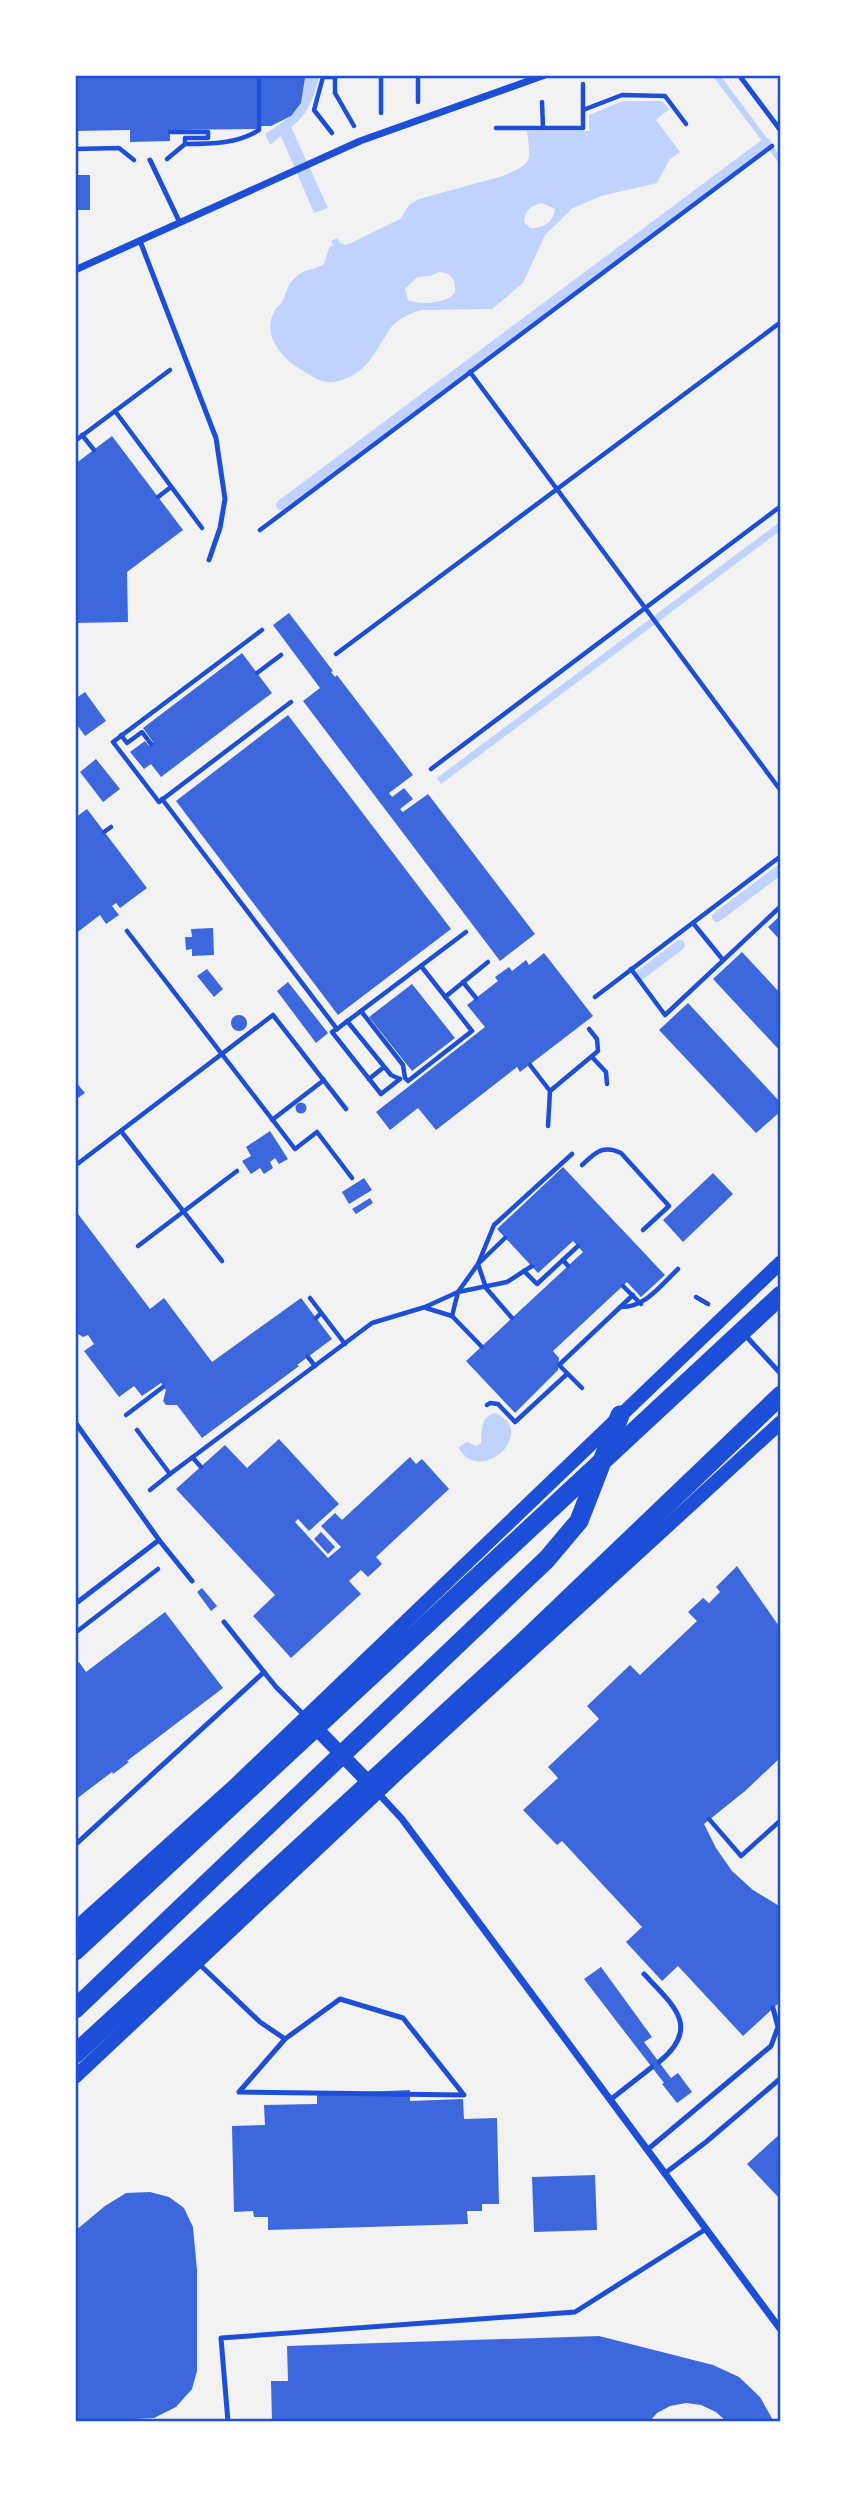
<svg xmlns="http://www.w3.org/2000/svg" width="856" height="2497" viewBox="0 0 856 2497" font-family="'Space Grotesk',sans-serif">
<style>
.water{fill:#bfd3fe;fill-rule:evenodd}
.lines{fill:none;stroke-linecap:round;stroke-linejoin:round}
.stream{stroke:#bfd3fe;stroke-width:10}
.building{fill:#3d67dc}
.path{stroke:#1d4ed8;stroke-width:4.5}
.service{stroke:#1d4ed8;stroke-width:5}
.minor{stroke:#1d4ed8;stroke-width:7}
.secondary{stroke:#1d4ed8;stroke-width:14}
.trunk{stroke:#1d4ed8;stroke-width:19}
.neatline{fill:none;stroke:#1d4ed8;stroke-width:2.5}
</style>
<rect width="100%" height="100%" fill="#f2f2f2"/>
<g class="water">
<path d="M 305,75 L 320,75 C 314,96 309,114 291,127 L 328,208 L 314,213 L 281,136 L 270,145 L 265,134 C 293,116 303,110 305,75 Z"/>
<polygon points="712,75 720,75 781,157 781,166"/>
<path d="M 623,101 L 662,101 L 669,109 L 656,120 L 680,152 L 670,159 L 657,183 L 601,196 L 573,208 L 545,235 L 523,283 L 492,309 L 421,310 C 410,313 396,320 390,329 C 375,351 368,373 339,381 C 325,385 317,379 305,372 C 285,361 261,338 274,312 C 276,307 281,305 283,300 C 287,293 287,286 292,281 C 306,266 311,272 324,264 L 329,248 L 333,245 L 331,241 L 337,238 L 340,243 L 345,245 L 351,243 L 400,219 L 410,204 L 419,199 L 503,176 C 533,163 531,162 527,131 L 589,131 L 589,115 ZM 542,203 L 555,209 C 554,222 543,229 530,228 L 524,222 C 525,210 531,205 542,203 ZM 439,272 C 452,273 456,280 455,293 C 444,304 422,305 408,300 L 405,289 L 417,277 L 430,276 Z"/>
<polygon points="781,521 781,530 441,784 437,778"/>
<path d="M 494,1413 C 539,1428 484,1487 459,1449 L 460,1446 L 467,1442 L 476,1446 L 481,1443 C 483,1430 479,1419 494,1413 Z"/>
</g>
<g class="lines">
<g class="stream">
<polyline points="281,505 766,143"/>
<polyline points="717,917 781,869"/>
<polyline points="639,976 680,945"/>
</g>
</g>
<g class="building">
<polygon points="75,75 305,75 305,78 301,103 291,116 271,126 259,126 259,129 170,130 170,141 130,142 130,130 75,131"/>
<rect x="75" y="175" width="15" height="35"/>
<polygon points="112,436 183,530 127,572 128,622 75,623 75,464"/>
<polygon points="289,613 333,671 331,672 335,677 337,675 413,775 389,793 392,797 404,788 413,799 400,809 403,812 428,794 535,934 500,961 303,701 320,688 273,625"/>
<polygon points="242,653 272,693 161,777 151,764 144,769 130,752 145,741 149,746 153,742 143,728"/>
<polygon points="85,692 106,721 85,736 75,722 75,699"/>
<polygon points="288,715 451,929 338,1015 176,801"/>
<polygon points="96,759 120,789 103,802 80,772"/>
<polygon points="87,809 147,888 120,908 116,903 112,906 119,915 106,924 100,915 75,934 75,818"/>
<polygon points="781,915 781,941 768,927"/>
<polygon points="213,928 214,955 192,956 192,949 186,950 185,937 192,937 191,929"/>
<polygon points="742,952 781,994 781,1052 713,979"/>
<polygon points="544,953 593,1016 520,1072 517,1067 436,1130 418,1108 390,1130 376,1112 485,1027 467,1005 498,981 495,977 509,967 512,971 526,960 529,965"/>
<polygon points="207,969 223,989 214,997 197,976"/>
<polygon points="288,982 328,1033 316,1043 277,991"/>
<polygon points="412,984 455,1038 412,1071 369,1017"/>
<polygon points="688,1003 781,1103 781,1111 756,1133 659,1030"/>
<circle cx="239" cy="1023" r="8"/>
<polygon points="75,1081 85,1093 75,1100"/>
<circle cx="301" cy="1108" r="5.5"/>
<polygon points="270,1131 288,1159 279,1164 275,1158 270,1162 273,1168 264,1174 260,1168 251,1174 242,1161 251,1156 246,1147"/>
<polygon points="563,1167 665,1275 641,1297 627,1282 553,1351 559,1358 558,1370 515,1413 466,1361 583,1252 573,1241 538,1273 497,1229"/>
<polygon points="713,1173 733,1194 683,1242 663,1220"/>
<polygon points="364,1178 372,1190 349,1204 342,1192"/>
<polygon points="370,1198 373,1203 356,1214 352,1209"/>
<polygon points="75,1210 150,1309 164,1298 212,1362 301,1298 332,1339 297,1365 299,1366 202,1438 177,1405 166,1405 163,1401 166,1390 161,1383 142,1396 134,1386 119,1397 84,1351 94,1344 88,1335 83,1337 75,1332 77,1321 75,1318"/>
<polygon points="279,1439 339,1504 309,1531 298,1519 295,1522 328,1558 341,1547 321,1526 335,1513 342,1520 410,1457 416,1464 422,1459 449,1489 376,1557 382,1564 368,1577 361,1570 349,1581 361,1594 291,1658 253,1616 275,1595 176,1489 225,1445 247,1468"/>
<polygon points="321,1532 335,1547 328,1554 314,1539"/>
<polygon points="737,1566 781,1629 781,1757 745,1791 704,1824 716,1848 732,1871 753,1890 781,1907 781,2001 743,2036 678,1966 662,1981 626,1942 642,1927 562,1841 557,1845 523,1810 558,1778 548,1767 599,1719 587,1706 630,1665 640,1675 697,1621 688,1612 703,1598 709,1603 720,1592 716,1587"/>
<polygon points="202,1588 217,1606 211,1611 197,1592"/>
<polygon points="165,1612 223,1688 127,1761 129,1762 113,1774 112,1772 75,1800 75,1665 79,1662 86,1672"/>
<polygon points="601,1967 652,2037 644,2042 671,2078 678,2073 692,2092 677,2103 662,2084 664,2083 584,1979"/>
<polygon points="410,2090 410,2101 463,2099 464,2119 497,2118 499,2204 482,2204 482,2211 467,2211 468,2224 268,2230 268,2217 254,2217 253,2211 234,2212 232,2126 265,2125 264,2105 317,2104 317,2094"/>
<polygon points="781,2133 781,2200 747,2164"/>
<polygon points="595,2175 597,2230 534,2232 532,2177"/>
<polygon points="150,2192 169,2197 184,2208 193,2227 197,2270 197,2371 192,2389 176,2407 154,2418 75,2422 75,2231 105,2206 126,2193"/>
<polygon points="599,2336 713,2365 739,2377 760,2397 774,2422 727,2422 716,2412 701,2405 686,2403 670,2406 657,2413 649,2422 272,2422 271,2381 288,2381 287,2346"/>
</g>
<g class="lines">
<g class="path">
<polyline points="381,75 381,113"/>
<polyline points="418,75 418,102"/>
<polyline points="335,76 335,93 354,126"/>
<polyline points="542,102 543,128"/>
<polyline points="583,110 622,95 665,96 686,124"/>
<polyline points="496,128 583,128 583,84"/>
<polyline points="332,133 314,110 323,77 335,77"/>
<path d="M 185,144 C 211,144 237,144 259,130 L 259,75"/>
<polyline points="75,149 119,148 134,160"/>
<polyline points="167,159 185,144 185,138 208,138 208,132 170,132"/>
<polyline points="470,372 781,791"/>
<polyline points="115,411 202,528"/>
<polyline points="82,435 94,450"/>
<polyline points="75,441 170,370"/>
<polyline points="158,497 171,487"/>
<polyline points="260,530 772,146"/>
<polyline points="262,630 113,742 159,802 291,702"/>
<polyline points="336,654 781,322"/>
<polyline points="257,673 281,655"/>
<polyline points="121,735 127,743 142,732 151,744"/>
<polyline points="431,769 781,506"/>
<polyline points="162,799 337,1029 466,932"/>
<polyline points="104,832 111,827"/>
<polyline points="693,923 723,960"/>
<polyline points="127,931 295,1149 317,1132 352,1178"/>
<polyline points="631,969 665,1015 781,906"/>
<polyline points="463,982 476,998"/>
<polyline points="445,997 488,962"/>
<polyline points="595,997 781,856"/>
<polyline points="361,1011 403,1065 405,1078 408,1081 472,1031 421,966"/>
<polyline points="347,1021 391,1075 400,1079"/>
<polyline points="337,1029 332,1032 381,1094 400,1079"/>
<polyline points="592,1057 606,1072 607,1084"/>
<polyline points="530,1065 550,1091 548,1126"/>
<polyline points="369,1079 384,1067"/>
<polyline points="550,1091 598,1051 597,1039 589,1029"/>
<polyline points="272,1120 324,1080"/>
<polyline points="121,1131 222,1261"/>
<polyline points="76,1165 273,1015 346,1109"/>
<path d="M 582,1165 C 595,1153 603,1144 621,1153 L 669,1206 L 643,1230"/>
<polyline points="505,1238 478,1264 486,1288 512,1318"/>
<polyline points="138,1246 237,1171"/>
<polyline points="563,1260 568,1266"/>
<polyline points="524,1271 537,1284 578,1246"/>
<polyline points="623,1286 641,1304"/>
<polyline points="696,1297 708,1304"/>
<polyline points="310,1298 345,1344"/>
<path d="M 620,1307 C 645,1308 661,1285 678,1269"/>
<polyline points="426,1308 452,1316 482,1347"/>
<polyline points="452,1316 458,1292 507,1282 532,1266"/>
<polyline points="316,1318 321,1313"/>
<polyline points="75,1319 76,1319"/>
<polyline points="308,1357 315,1366"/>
<polyline points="582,1388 559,1365 633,1295"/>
<polyline points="487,1405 490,1403 498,1404 515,1422 567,1374"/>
<polyline points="126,1415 163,1387"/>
<polyline points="137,1430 170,1474 372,1323 425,1307 458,1292 478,1264 494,1225 572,1154"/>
<polyline points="193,1458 201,1467"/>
<polyline points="150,1490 170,1474"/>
<polyline points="75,1633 158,1569"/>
<polyline points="709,1819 741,1856 781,1820"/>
</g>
<g class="service">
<polyline points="739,75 781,131"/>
<polyline points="150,160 180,223"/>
<polyline points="140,241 216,438 225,499 220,528 209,560"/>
<polyline points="745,1335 781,1374"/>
<polyline points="75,1422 159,1540 192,1581"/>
<polyline points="75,1604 159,1540"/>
<polyline points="224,1622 276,1687 304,1715"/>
<polyline points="75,1845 264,1672"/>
<polyline points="197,1962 260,2022 285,2039 239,2092 464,2095 403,2018 340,1999 285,2039"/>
<path d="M 644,1974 C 673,2005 702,2027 659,2062"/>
<polyline points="610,2100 652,2067"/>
<polyline points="647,2150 771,2046 778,2027 773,2008"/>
<polyline points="664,2174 706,2142 781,2078"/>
<polyline points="228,2422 221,2338 575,2312 706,2229"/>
</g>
<g class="minor">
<polyline points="75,270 360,141 545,75"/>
<polyline points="378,1793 402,1819 781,2330"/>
</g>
<g class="secondary">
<polyline points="309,1721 375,1789"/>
<polyline points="75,1929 233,1787 781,1262"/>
<polyline points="75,2077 399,1772 781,1422"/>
</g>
<g class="trunk">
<polyline points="75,1951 781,1295"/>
<polyline points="75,2009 547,1559 579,1521 620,1415"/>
<polyline points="75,2054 521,1644 781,1395"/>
</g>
</g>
<rect width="856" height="2497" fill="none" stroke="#ffffff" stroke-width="154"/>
<rect x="77" y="77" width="702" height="2343" class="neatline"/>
</svg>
